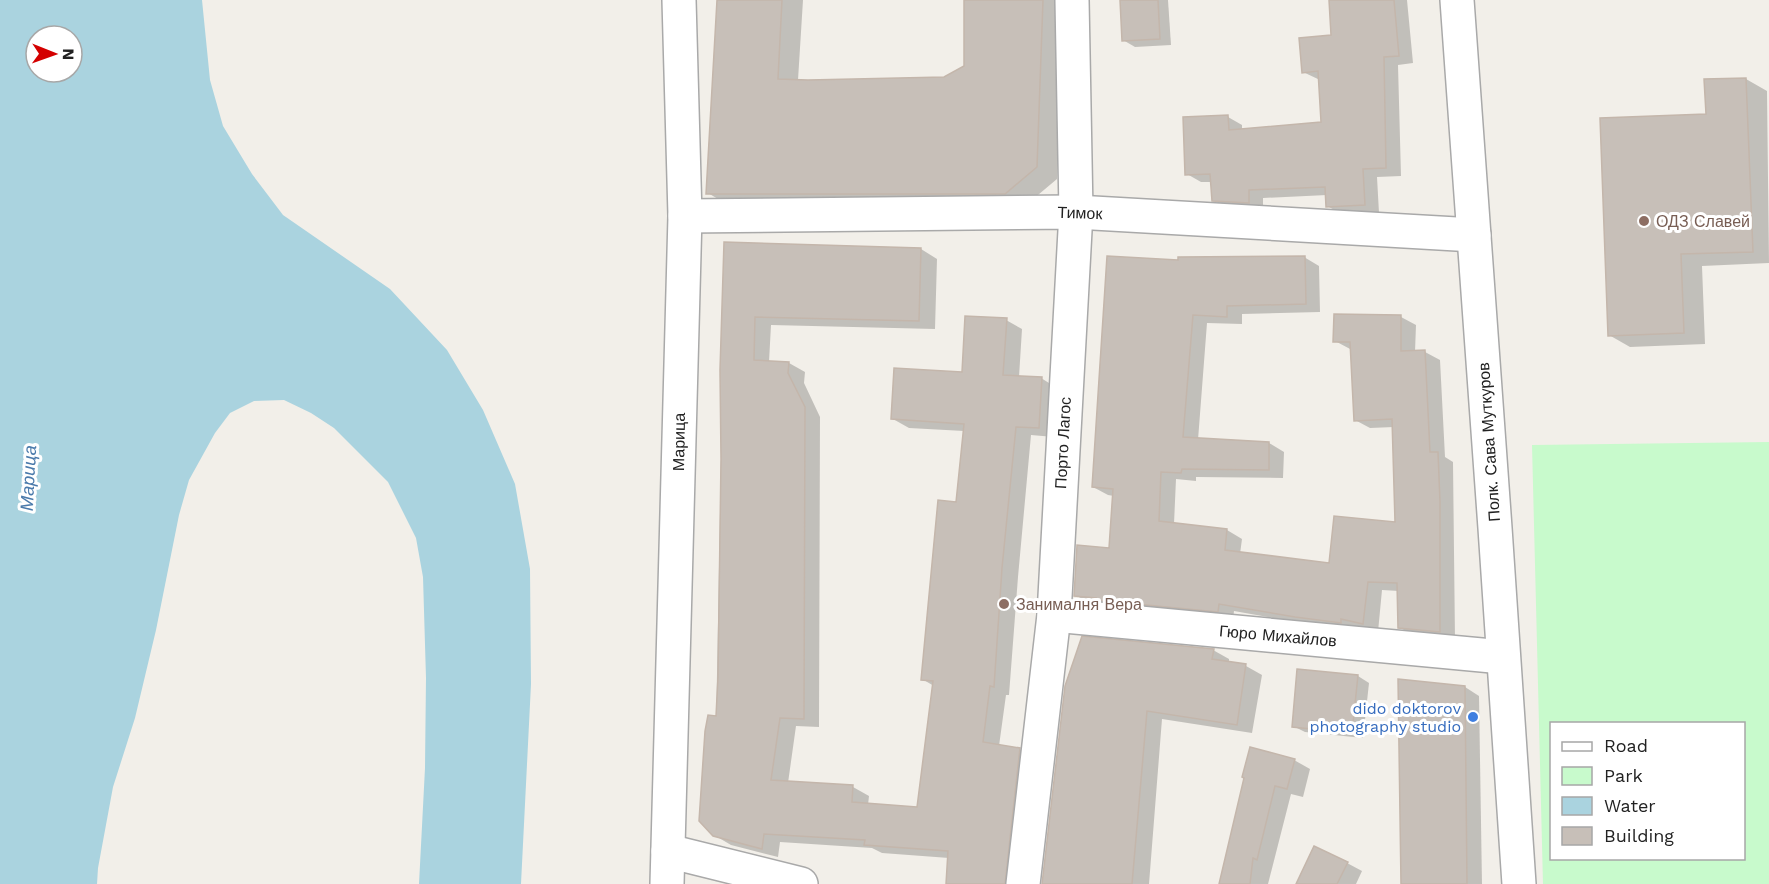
<svg xmlns="http://www.w3.org/2000/svg" width="1769" height="884" viewBox="0 0 1769 884" font-family="'Work Sans',sans-serif">
<style>
.park{fill:#c8facc;fill-rule:evenodd}
.water{fill:#aad3df;fill-rule:evenodd}
.shadow{fill:#0003}
.building{fill:#c7bfb8;stroke:#c4b6ab;stroke-width:1.5}
.lines{fill:none;stroke-linecap:round;stroke-linejoin:round}
.minor-casing{stroke:#a9a9a9;stroke-width:36}
.minor{stroke:#fff;stroke-width:33}
.education-dot{fill:#8d6e63;stroke:#fff;stroke-width:2}
.shop-dot{fill:#3f7fe0;stroke:#fff;stroke-width:2}
.labels{text-anchor:middle;dominant-baseline:central;stroke-width:6;stroke-linejoin:round;paint-order:stroke}
.street-label{font-size:16px;fill:#222;stroke:#fff}
.education-label{font-size:16px;fill:#785e54;stroke:#fff;text-anchor:start}
.shop-label{font-size:16px;fill:#366cbe;stroke:#fff;text-anchor:end}
.water-label{font-size:18px;font-style:italic;fill:#4a7aab;stroke:#fff}
</style>
<rect width="100%" height="100%" fill="#f2efe9"/>
<path class="park" d="M 1769,442 L 1769,884 L 1543,884 L 1532,445 ZM 1552,724 L 1744,724 L 1744,858 L 1552,858 Z"/>
<path class="water" d="M 0,0 L 202,0 L 210,80 L 223,126 L 252,174 L 283,215 L 390,289 L 447,350 L 483,410 L 515,484 L 530,569 L 531,684 L 521,884 L 419,884 L 425,768 L 426,678 L 423,577 L 416,538 L 388,482 L 334,428 L 311,413 L 284,400 L 254,401 L 230,413 L 215,433 L 189,480 L 179,515 L 156,630 L 135,718 L 113,787 L 98,868 L 97,884 L 0,884 ZM 36,36 L 72,36 L 72,72 L 36,72 Z"/>
<g class="shadow">
<polygon points="719,0 803,0 798,80 945,79 966,67 966,0 1063,0 1057,179 1026,205 728,205 708,193"/>
<polygon points="1121,0 1168,0 1171,45 1135,47 1123,40"/>
<polygon points="1331,0 1407,0 1413,63 1398,65 1401,176 1377,177 1379,213 1342,214 1327,206 1327,195 1263,198 1263,211 1228,209 1213,200 1212,182 1201,182 1187,174 1228,117 1242,125 1242,130 1322,123 1320,80 1303,72 1333,37"/>
<polygon points="1746,79 1767,91 1769,263 1702,266 1705,344 1630,347 1609,335 1707,115"/>
<polygon points="725,243 921,249 937,259 935,329 771,325 769,362 789,363 805,372 804,383 820,417 819,727 796,726 788,783 853,787 869,796 868,805 918,809 934,686 922,679 958,504 964,431 909,428 893,419 963,374 1006,320 1022,329 1019,377 1041,378 1057,388 1054,437 1031,435 1018,577 1009,695 1006,695 999,746 1019,749 1035,758 1021,884 947,884 949,858 882,853 872,848 780,842 778,857 731,845 714,835"/>
<polygon points="1304,257 1319,266 1320,312 1242,314 1242,324 1207,323 1198,440 1269,443 1284,452 1283,478 1196,477 1196,481 1176,479 1174,524 1227,530 1242,539 1240,554 1330,565 1397,524 1394,427 1370,428 1355,420 1352,350 1335,341 1401,317 1416,325 1415,352 1425,352 1440,360 1445,457 1453,462 1455,640 1414,636 1399,627 1399,591 1382,590 1378,632 1312,625 1234,611 1233,619 1090,603 1075,595 1111,549 1114,496 1108,495 1093,487 1179,262"/>
<polygon points="1213,650 1229,659 1229,663 1246,666 1262,675 1252,733 1162,719 1149,884 1043,884 1066,686"/>
<polygon points="1358,676 1369,683 1363,738 1305,732 1293,726"/>
<polygon points="1465,687 1479,696 1482,884 1402,884"/>
<polygon points="1294,760 1310,769 1303,797 1291,794 1268,884 1220,884 1246,778"/>
<polygon points="1347,863 1362,871 1356,884 1298,884"/>
</g>
<g class="building">
<polygon points="717,0 782,0 778,79 808,80 944,77 964,66 964,0 1043,0 1037,167 1005,194 706,194"/>
<polygon points="1120,0 1158,0 1160,39 1122,41"/>
<polygon points="1329,0 1394,0 1399,56 1384,57 1386,168 1363,169 1365,205 1326,207 1325,187 1249,190 1249,203 1212,201 1210,174 1185,175 1183,117 1228,115 1229,130 1321,122 1318,71 1302,73 1299,38 1331,35"/>
<polygon points="1746,78 1753,252 1681,254 1684,333 1608,336 1600,118 1706,114 1704,79"/>
<polygon points="724,242 921,248 919,321 755,317 754,360 789,362 788,373 805,407 804,719 780,718 771,780 853,785 852,802 917,807 933,681 921,680 938,500 956,502 964,424 891,419 894,368 962,372 965,316 1007,318 1003,375 1042,377 1039,428 1016,427 1002,568 994,687 990,686 983,742 1020,748 1005,884 946,884 948,851 864,845 865,840 764,834 762,849 713,836 699,821 705,731 708,715 716,716 718,677 721,459 720,370"/>
<polygon points="1107,256 1178,260 1178,257 1305,256 1306,304 1227,306 1227,317 1193,315 1183,437 1269,442 1269,470 1182,469 1181,473 1161,472 1159,521 1227,529 1225,550 1329,563 1334,516 1395,522 1392,419 1354,421 1350,342 1333,342 1334,314 1401,315 1401,351 1425,350 1430,452 1438,452 1440,502 1440,632 1398,628 1397,583 1368,582 1363,624 1341,619 1341,623 1295,617 1219,604 1218,612 1095,600 1096,598 1074,596 1077,545 1109,548 1113,489 1092,487"/>
<polygon points="1082,636 1214,649 1212,659 1246,664 1237,725 1147,711 1132,884 1042,884 1065,686"/>
<polygon points="1297,669 1358,675 1352,733 1292,727"/>
<polygon points="1398,679 1465,686 1467,884 1401,884"/>
<polygon points="1250,747 1295,759 1287,789 1275,786 1257,860 1253,858 1250,884 1219,884 1244,778 1242,777"/>
<polygon points="1314,846 1348,862 1337,884 1296,884"/>
</g>
<g class="lines">
<defs>
<g id="minor">
<polyline points="1457,0 1495,528 1519,884"/>
<polyline points="685,216 1076,212 1474,235"/>
<polyline points="1054,615 1503,657"/>
<polyline points="668,851 801,884"/>
<polyline points="667,884 685,216 679,0"/>
<polyline points="1023,884 1054,615 1076,212 1072,0"/>
</g>
</defs>
<use href="#minor" class="minor-casing"/>
<use href="#minor" class="minor"/>
</g>
<g class="education-dot">
<circle cx="1644" cy="221" r="6"/>
<circle cx="1004" cy="604" r="6"/>
</g>
<circle class="shop-dot" cx="1473" cy="717" r="6"/>
<g class="labels">
<g class="street-label">
<text transform="translate(1080 213) rotate(2)">Тимок</text>
<text transform="translate(679 442) rotate(-89)">Марица</text>
<text transform="translate(1489 442) rotate(-94)">Полк. Сава Муткуров</text>
<text transform="translate(1063 443) rotate(-87)">Порто Лагос</text>
<text transform="translate(1278 636) rotate(5)">Гюро Михайлов</text>
</g>
<g class="education-label">
<text x="1656" y="221">ОДЗ Славей</text>
<text x="1016" y="604">Занималня Вера</text>
</g>
<g class="shop-label">
<text x="1461" y="708">dido doktorov<tspan x="1461" dy="18">photography studio</tspan></text>
</g>
<g class="water-label">
<text transform="translate(28 478) rotate(-87)">Марица</text>
</g>
</g>
<rect x="1550" y="722" width="195" height="138" fill="#ffffff" stroke="#a7a7a7" stroke-width="1.5"/>
<rect x="1562" y="742" width="30" height="9" fill="#ffffff" stroke="#a7a7a7" stroke-width="1.5"/>
<text x="1604" y="752" font-size="18" fill="#222222">Road</text>
<rect x="1562" y="767" width="30" height="18" fill="#c8facc" stroke="#a7a7a7" stroke-width="1.5"/>
<text x="1604" y="782" font-size="18" fill="#222222">Park</text>
<rect x="1562" y="797" width="30" height="18" fill="#aad3df" stroke="#a7a7a7" stroke-width="1.5"/>
<text x="1604" y="812" font-size="18" fill="#222222">Water</text>
<rect x="1562" y="827" width="30" height="18" fill="#c7bfb8" stroke="#a7a7a7" stroke-width="1.5"/>
<text x="1604" y="842" font-size="18" fill="#222222">Building</text>
<g transform="translate(54 54) rotate(91)"><circle r="28" fill="#ffffff" stroke="#a7a7a7" stroke-width="1.5"/>
<path d="M0-4.5L10 22L0 15L-10 22Z" fill="#d40000"/>
<text y="-9" font-size="16" font-weight="bold" text-anchor="middle" fill="#222222">N</text>
</g>
</svg>
